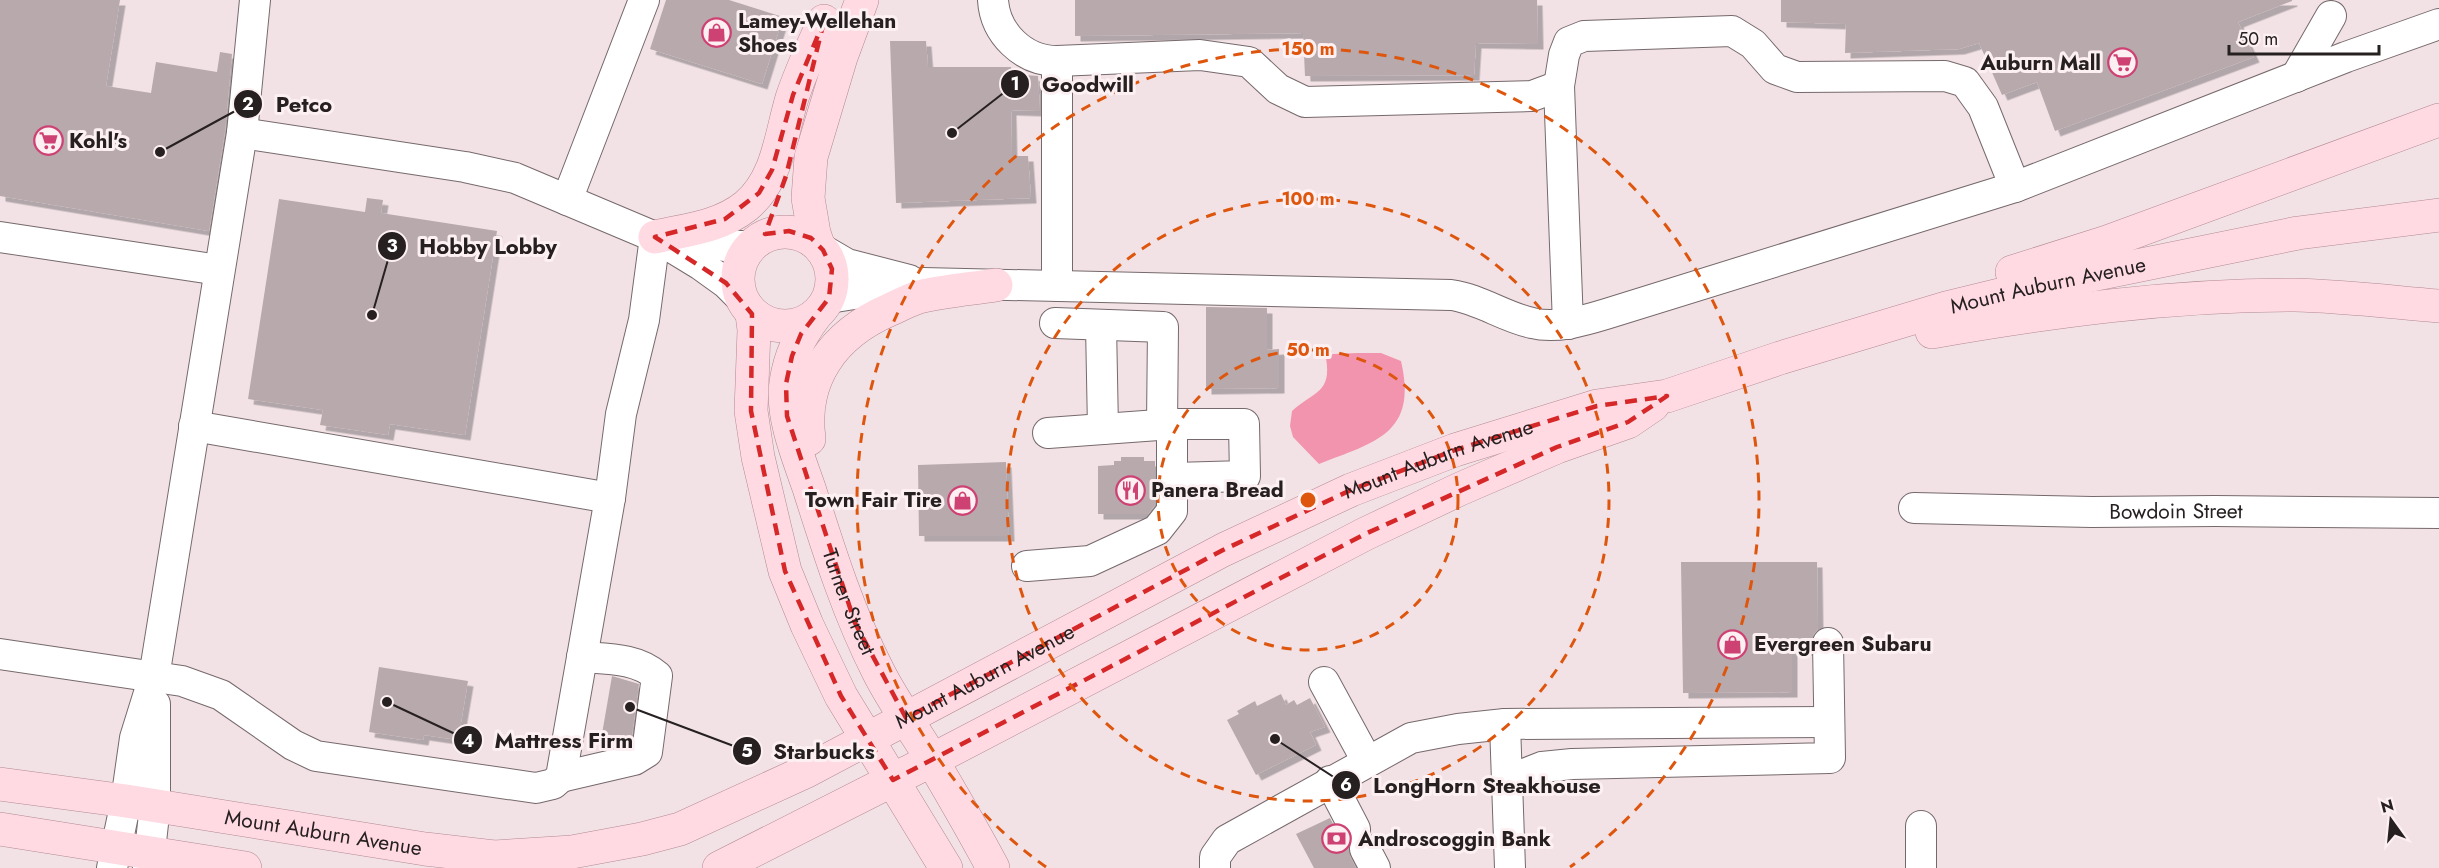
<svg xmlns="http://www.w3.org/2000/svg" width="2439" height="868" viewBox="0 0 2439 868" font-family="Jost,sans-serif">
<style>
.water{fill:#f294ad}
.building{fill:#b8a9ac;filter:url(#shadow)}
.lines{fill:none;stroke-linecap:round;stroke-linejoin:round}
.minor-casing{stroke:#76696b;stroke-width:32}
.major-casing{stroke:#b38993;stroke-width:34}
.minor{stroke:#fff;stroke-width:30}
.major{stroke:#ffdae3;stroke-width:33}
.marked{fill:none;stroke:#d62828;stroke-width:4.5;stroke-dasharray:12 8;stroke-linejoin:round}
.ring{fill:none;stroke:#de560d;stroke-width:3;stroke-dasharray:10 8}
.labels{text-anchor:middle;dominant-baseline:central;stroke-width:6;stroke-linejoin:round;paint-order:stroke}
.poi-label{font-size:21px;font-weight:bold;fill:#262021;stroke:#fdf0f3;text-anchor:start}
.street-label{font-size:21px;fill:#262021;stroke:#fdf0f3}
.centre{fill:#de560d;stroke:#fdf0f3;stroke-width:3}
.ring-label{font-size:18px;text-anchor:middle;font-weight:bold;fill:#de560d;stroke:#fdf0f3;stroke-width:6;stroke-linejoin:round;paint-order:stroke}
.leader{fill:none;stroke:#262021;stroke-width:2}
.callout-dot{fill:#262021;stroke:#fdf0f3;stroke-width:2}
.mark-label{font-size:18px;text-anchor:middle;font-weight:bold;fill:#fff}
.callout-label{font-size:22px;text-anchor:middle;font-weight:bold;fill:#262021;stroke:#fdf0f3;stroke-width:6;stroke-linejoin:round;paint-order:stroke}
</style>
<defs>
<filter id="shadow"><feDropShadow dx="5.5" dy="5.5" stdDeviation="0" flood-color="#0004"/></filter>
</defs>
<rect width="100%" height="100%" fill="#f2e2e6"/>
<path class="water" d="M 1358,353 L 1381,353 L 1401,361 C 1418,434 1375,442 1319,464 L 1293,437 L 1290,426 L 1292,411 C 1314,391 1332,393 1326,358 L 1333,354 Z"/>
<g class="building">
<polygon points="0,0 120,0 106,86 151,93 156,62 217,72 220,52 232,54 225,131 209,231 0,196"/>
<polygon points="666,0 729,0 783,17 762,84 650,49"/>
<polygon points="1075,0 1537,0 1538,44 1476,43 1474,75 1305,76 1303,33 1075,36"/>
<polygon points="1781,0 2292,0 2292,1 2238,22 2254,57 2055,131 2037,82 2002,95 1979,43 1959,49 1845,53 1846,24 1781,22"/>
<polygon points="890,41 926,41 928,67 1011,67 1012,74 1038,76 1040,111 1011,110 1012,156 1028,156 1031,198 896,203"/>
<polygon points="367,198 383,200 381,213 497,231 465,435 390,424 388,435 320,425 323,410 248,399 279,199 365,212"/>
<polygon points="1206,307 1267,308 1267,350 1279,349 1279,388 1206,389"/>
<polygon points="1121,457 1144,457 1144,461 1155,461 1155,505 1148,514 1098,514 1098,466 1114,465 1114,461 1121,461"/>
<polygon points="1006,462 1009,536 919,536 918,465"/>
<polygon points="1681,562 1817,562 1818,629 1813,635 1811,650 1792,650 1792,692 1683,693"/>
<polygon points="379,667 468,681 458,740 424,735 423,740 369,732"/>
<polygon points="612,676 639,684 631,742 602,734"/>
<polygon points="1281,694 1286,705 1294,700 1297,705 1310,698 1325,727 1310,732 1316,745 1256,775 1227,720 1239,714 1237,711 1255,701 1257,706"/>
<polygon points="1330,818 1340,837 1349,845 1350,856 1356,868 1314,868 1296,834"/>
</g>
<g class="lines">
<defs>
<g id="minor">
<path d="M 993,0 C 995,33 1023,61 1057,61 L 1057,286"/>
<polyline points="1057,61 1200,55 1249,62 1278,89 1305,102 1532,96 1559,86"/>
<polyline points="2296,77 2331,16"/>
<polyline points="242,133 465,167 515,178 655,237 701,265 726,283 741,298"/>
<polyline points="567,200 644,0"/>
<polyline points="0,237 219,270"/>
<polyline points="667,238 724,246 750,246"/>
<polyline points="823,250 847,264 909,280"/>
<path d="M 829,298 L 923,283 L 1451,295 C 1480,299 1504,317 1532,323 C 1556,329 1583,321 1606,314 L 2015,187 L 2346,57 L 2439,24"/>
<polyline points="1055,323 1163,327 1162,425"/>
<polyline points="1568,324 1559,86 1564,55 1569,42 1584,36 1732,31 1753,44 1775,69 1797,77 1945,76 1965,82 1983,107 2015,187"/>
<polyline points="1101,325 1103,429"/>
<polyline points="194,426 610,498"/>
<polyline points="1048,433 1172,424 1244,424 1245,476 1174,478"/>
<path id="s1" d="M 1914,508 L 2092,512 L 2215,511 L 2439,513"/>
<polyline points="1027,566 1090,561 1157,530 1172,511 1172,424"/>
<polyline points="0,654 182,681 221,695 293,745 316,756 536,788 553,784 561,777 610,498 621,414 644,320 655,237"/>
<polyline points="1324,682 1367,761"/>
<polyline points="1505,724 1510,868"/>
<path d="M 561,777 L 634,760 L 647,752 L 657,676 C 637,658 609,659 582,657"/>
<polyline points="1330,781 1355,829"/>
<polyline points="1506,781 1542,767 1572,764 1830,758 1828,643"/>
<polyline points="1365,849 1375,868"/>
<polyline points="112,868 126,801 135,738 154,677 242,133 255,0"/>
<polyline points="148,868 155,806 155,704"/>
<polyline points="1215,868 1215,857 1227,840 1411,738 1458,729 1505,724 1829,722"/>
<polyline points="1921,868 1921,826"/>
</g>
<g id="major">
<circle cx="785" cy="279" r="47"/>
<path d="M 655,237 C 686,230 720,227 746,206 C 778,180 781,134 792,98 C 801,71 813,46 824,21"/>
<polyline points="818,245 814,233 808,198 811,157 841,57 862,0"/>
<polyline points="2012,272 2107,242 2439,120"/>
<polyline points="752,314 754,330 751,411 758,457 785,571 807,625 841,696 946,868"/>
<path id="s2" d="M 815,316 C 799,337 790,356 786,382 C 781,416 798,456 809,488 C 829,551 848,612 878,671 C 891,697 908,721 923,745 C 947,786 971,826 993,868"/>
<path d="M 1932,332 C 2052,311 2172,295 2294,295 C 2342,296 2391,302 2439,306"/>
<path d="M 809,439 C 801,378 834,334 889,310 C 898,306 909,300 919,297 C 944,291 970,289 996,285"/>
<path id="s3" d="M 0,784 L 126,801 L 425,849 L 494,857 L 572,852 L 642,839 L 680,829 L 807,771 L 1223,550 L 1351,490 L 1455,450 L 1597,406 L 1667,396 L 1780,358 L 1946,308 L 2028,288 L 2298,233 L 2439,215"/>
<polyline points="0,829 245,868"/>
<polyline points="719,868 932,760 1365,534 1460,489 1557,447 1628,422 1653,405"/>
</g>
</defs>
<use href="#minor" class="minor-casing"/>
<use href="#major" class="major-casing"/>
<use href="#minor" class="minor"/>
<use href="#major" class="major"/>
</g>
<path class="marked" d="M 824,21 L 786,176 L 765,234 L 789,231 L 811,238 L 823,250 L 832,269 L 829,298 L 801,334 L 792,356 L 786,384 L 787,416 L 855,623 L 906,718 L 1223,550 L 1351,490 L 1455,450 L 1597,406 L 1667,396 L 1628,422 L 1557,447 L 1365,534 L 893,780 L 841,696 L 785,571 L 751,411 L 752,314 L 726,283 L 655,237 L 725,219 L 759,193 L 772,170 L 793,95 Z"/>
<g class="ring">
<circle cx="1308" cy="500" r="150"/>
<circle cx="1308" cy="500" r="301"/>
<path d="M1046 867A451 451 0 1 1 1570 867"/>
</g>
<defs>
<symbol id="shop-ring" viewBox="-11 -11 22 22"><circle r="9.5" fill="#fdf0f3" stroke="#ce4273" stroke-width="1.5"/><path d="M-5-2.5h2.3a2.7 3.5 0 0 1 5.4 0H5L5.5 6h-11ZM-1.5-2.5h3a1.5 2.3 0 0 0-3 0Z" fill="#ce4273"/></symbol>
<symbol id="supermarket-ring" viewBox="-11 -11 22 22"><circle r="9.5" fill="#fdf0f3" stroke="#ce4273" stroke-width="1.5"/><path d="M-6-5.5h2.5l.6 2H6L4.5 2H-2.5L-4.4-4H-6ZM-1.5 3.2a1.3 1.3 0 1 0 .1 0ZM3 3.2a1.3 1.3 0 1 0 .1 0Z" fill="#ce4273"/></symbol>
<symbol id="restaurant-ring" viewBox="-11 -11 22 22"><circle r="9.5" fill="#fdf0f3" stroke="#ce4273" stroke-width="1.5"/><path d="M-5-6h1v4h1v-4h1v4h1v-4h1v5L-1.5 .5V6h-2V.5L-5-1ZM5-6V6H3V1.5H1.5Q1.5-4 5-6Z" fill="#ce4273"/></symbol>
<symbol id="bank-ring" viewBox="-11 -11 22 22"><circle r="9.5" fill="#fdf0f3" stroke="#ce4273" stroke-width="1.5"/><path d="M-6-4H6V4H-6ZM0-2.3a2.3 2.3 0 1 0 0 4.6a2.3 2.3 0 1 0 0-4.6Z" fill="#ce4273"/></symbol>
</defs>
<g fill-rule="evenodd">
<use href="#shop-ring" x="700" y="16" width="33" height="33"/>
<use href="#supermarket-ring" x="2106" y="46" width="33" height="33"/>
<use href="#supermarket-ring" x="32" y="124" width="33" height="33"/>
<use href="#restaurant-ring" x="1114" y="474" width="33" height="33"/>
<use href="#shop-ring" x="946" y="484" width="33" height="33"/>
<use href="#shop-ring" x="1716" y="628" width="33" height="33"/>
<use href="#bank-ring" x="1320" y="822" width="33" height="33"/>
</g>
<g class="labels">
<g class="poi-label">
<text x="738" y="21">Lamey-Wellehan<tspan x="738" dy="24">Shoes</tspan></text>
<text x="2101" y="63" text-anchor="end">Auburn Mall</text>
<text x="69" y="141">Kohl's</text>
<text x="1151" y="490">Panera Bread</text>
<text x="942" y="500" text-anchor="end">Town Fair Tire</text>
<text x="1754" y="644">Evergreen Subaru</text>
<text x="1358" y="839">Androscoggin Bank</text>
</g>
<g class="street-label">
<text stroke="none"><textPath href="#s3" startOffset="2168">Mount Auburn Avenue</textPath></text>
<text stroke="none"><textPath href="#s3" startOffset="1533">Mount Auburn Avenue</textPath></text>
<text stroke="none"><textPath href="#s1" startOffset="262">Bowdoin Street</textPath></text>
<text stroke="none"><textPath href="#s2" startOffset="303">Turner Street</textPath></text>
<text stroke="none"><textPath href="#s3" startOffset="1029">Mount Auburn Avenue</textPath></text>
<text stroke="none"><textPath href="#s3" startOffset="327">Mount Auburn Avenue</textPath></text>
</g>
</g>
<circle cx="1308" cy="500" r="9" class="centre"/>
<g class="ring-label">
<text x="1308" y="55">150 m</text>
<text x="1308" y="205">100 m</text>
<text x="1308" y="356">50 m</text>
</g>
<path class="leader" d="M952 133L1015 84M160 152L248 104M372 315L392 246M387 702L468 740M630 707L747 751M1275 739L1346 785"/>
<g class="callout-dot">
<circle cx="952" cy="133" r="6"/>
<circle cx="160" cy="152" r="6"/>
<circle cx="372" cy="315" r="6"/>
<circle cx="387" cy="702" r="6"/>
<circle cx="630" cy="707" r="6"/>
<circle cx="1275" cy="739" r="6"/>
<circle cx="1015" cy="84" r="15"/>
<circle cx="248" cy="104" r="15"/>
<circle cx="392" cy="246" r="15"/>
<circle cx="468" cy="740" r="15"/>
<circle cx="747" cy="751" r="15"/>
<circle cx="1346" cy="785" r="15"/>
</g>
<g class="mark-label">
<text x="1015" y="90">1</text>
<text x="248" y="110">2</text>
<text x="392" y="252">3</text>
<text x="468" y="747">4</text>
<text x="747" y="757">5</text>
<text x="1346" y="791">6</text>
</g>
<g class="callout-label">
<text x="1088" y="92">Goodwill</text>
<text x="304" y="112">Petco</text>
<text x="488" y="254">Hobby Lobby</text>
<text x="564" y="748">Mattress Firm</text>
<text x="824" y="759">Starbucks</text>
<text x="1487" y="793">LongHorn Steakhouse</text>
</g>
<g transform="translate(2391 820) rotate(345)" stroke="#fdf0f3" stroke-width="4.5" paint-order="stroke">
<path d="M0-4.5L10 22L0 15L-10 22Z" fill="#262021"/>
<text y="-9" font-size="16" font-weight="bold" text-anchor="middle" fill="#262021">N</text>
</g>
<path d="M2229 45v9h150v-9" fill="none" stroke="#262021" stroke-width="3"/>
<text x="2238" y="45" font-size="18" fill="#262021" stroke="#fdf0f3" stroke-width="4.5" paint-order="stroke">50 m</text>
</svg>
